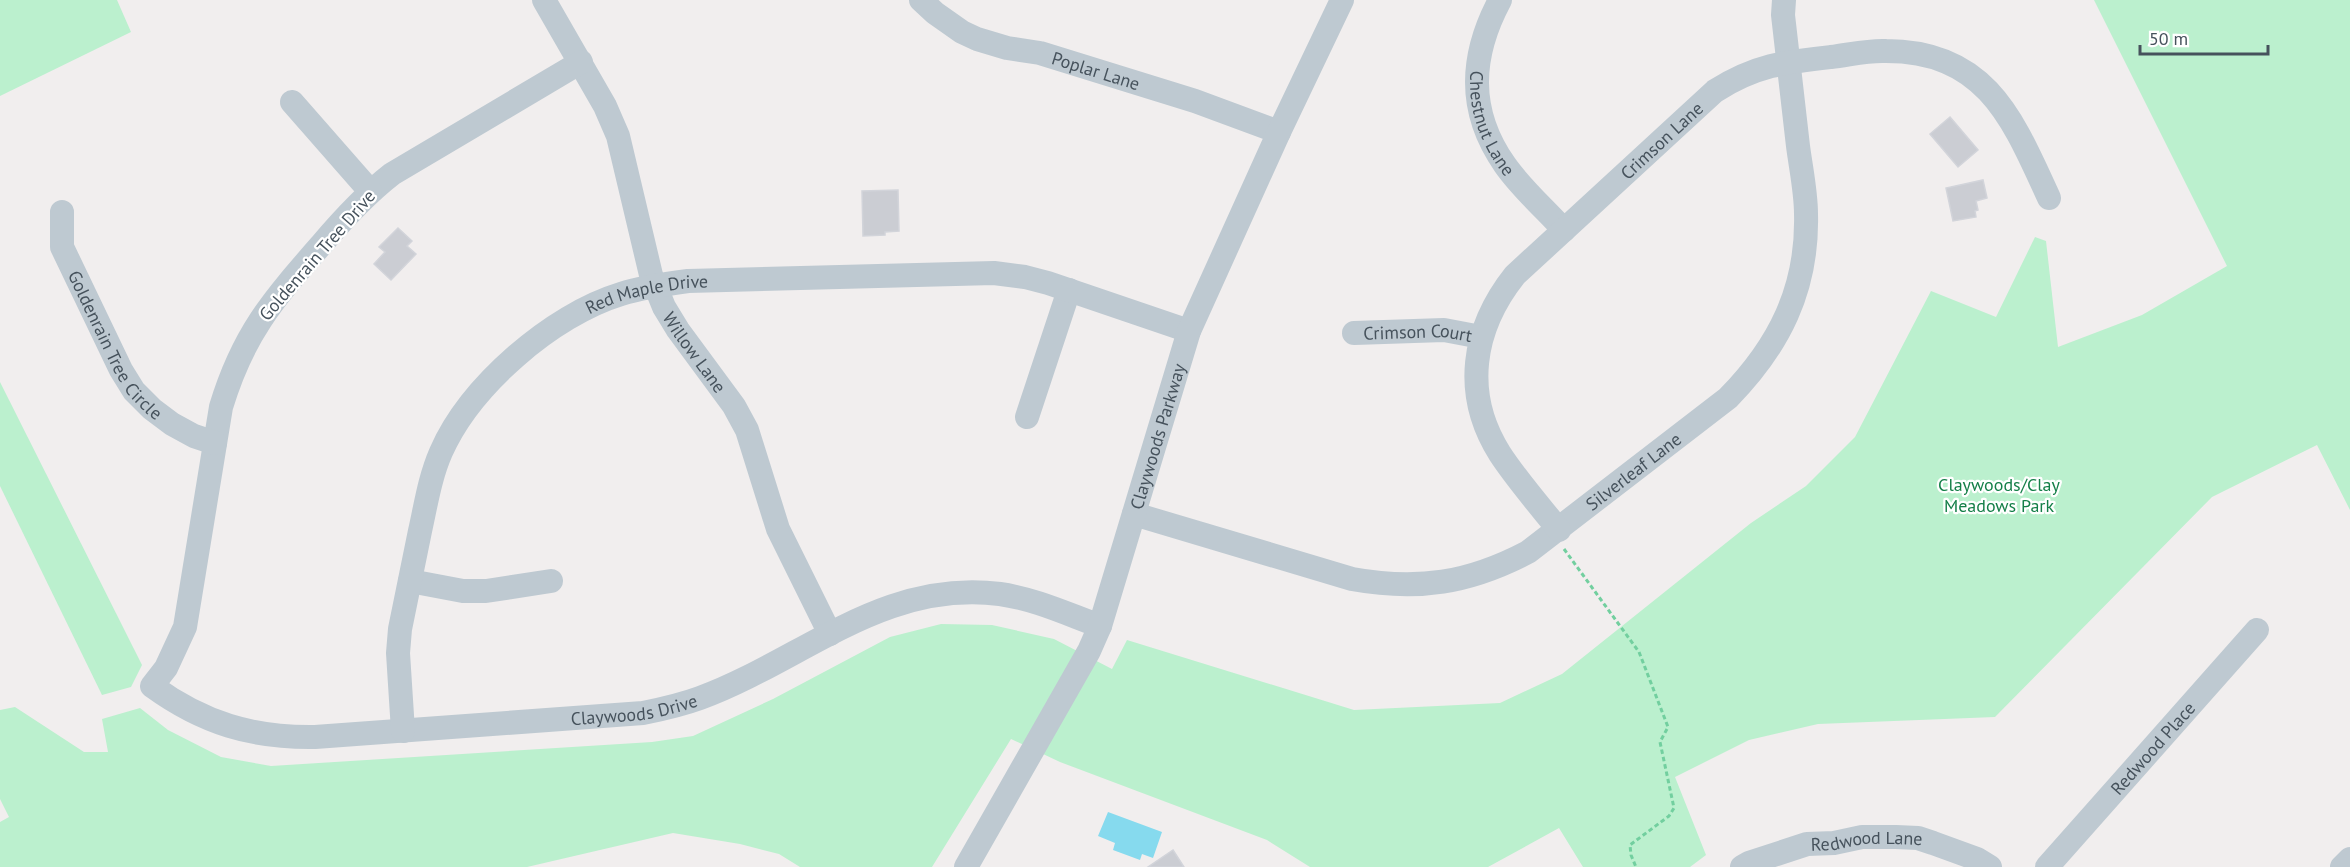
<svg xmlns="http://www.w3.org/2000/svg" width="2350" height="867" viewBox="0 0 2350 867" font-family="'PT Sans',sans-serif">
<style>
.green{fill:#bbf0ce}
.water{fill:#86daee}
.building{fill:#cbcdd3;stroke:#d2d4da;stroke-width:1.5}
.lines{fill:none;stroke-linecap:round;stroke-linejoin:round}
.path{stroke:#72cf9f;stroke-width:3;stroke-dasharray:4.5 3;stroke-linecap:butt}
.minor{stroke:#bec9d1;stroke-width:24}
.labels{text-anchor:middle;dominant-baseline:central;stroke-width:4.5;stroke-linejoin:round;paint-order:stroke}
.street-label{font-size:18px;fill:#46525c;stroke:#fff}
.park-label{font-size:18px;fill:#147f48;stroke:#fff}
</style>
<rect width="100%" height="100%" fill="#f1eeee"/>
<g class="green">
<polygon points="0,0 117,0 131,32 0,96"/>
<polygon points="2094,0 2350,0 2350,510 2317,445 2212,497 1995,717 1818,724 1749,740 1675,777 1706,855 1690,867 1583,867 1559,828 1488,867 1310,867 1267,840 1060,762 1011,739 932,867 800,867 779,854 740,844 673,833 527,867 0,867 0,822 9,817 0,799 0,710 15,707 84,752 108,752 102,719 140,708 168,730 221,757 271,766 652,742 693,736 773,699 890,637 941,624 992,625 1054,639 1112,669 1127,640 1354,710 1500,703 1562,674 1751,523 1806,486 1855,437 1931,291 1996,317 2035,237 2046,241 2058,347 2142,315 2227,266"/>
<polygon points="0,382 142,665 131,687 102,695 0,486"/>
</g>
<polygon class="water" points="1108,812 1162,832 1153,858 1142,854 1140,860 1113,850 1115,843 1098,836"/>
<g class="building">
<polygon points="1950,117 1978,150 1958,167 1930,134"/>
<polygon points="1983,180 1987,198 1976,201 1978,210 1975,211 1976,217 1953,221 1946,188"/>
<polygon points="898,190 899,231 885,232 885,235 863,236 862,191"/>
<polygon points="398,228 412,241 407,246 416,254 391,280 374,264 385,252 379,247"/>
<polygon points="1173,850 1184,867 1148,867"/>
</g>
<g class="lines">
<polyline class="path" points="1564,549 1639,652 1668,727 1660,742 1674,808 1669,816 1630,845 1631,855 1636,867"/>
<g class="minor">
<path id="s1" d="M 544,0 L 605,106 L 618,136 L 651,275 L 664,307 L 678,330 L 734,406 L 747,430 L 778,529 L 830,634"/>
<path id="s2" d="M 921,0 L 935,13 L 962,32 L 977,39 L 1007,48 L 1040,53 L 1195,101 L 1279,132"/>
<path id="s3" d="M 1500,0 C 1470,56 1467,111 1505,165 C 1521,188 1545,209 1564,230"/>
<path id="s4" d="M 581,62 L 392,174 C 365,195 343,219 321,245 C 272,301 243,334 221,407 L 185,627 L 166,668 L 152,686 C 203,723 252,738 315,737 L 643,713 C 663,709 681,705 700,698 C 803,660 883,579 1000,594 C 1035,599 1067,614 1100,626"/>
<polyline points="292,102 370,191"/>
<path id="s5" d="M 62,212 L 62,247 L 121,370 L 134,391 L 152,409 L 172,424 L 194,436 L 215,443"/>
<path id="s6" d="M 1354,333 L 1444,330 L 1481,337"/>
<polyline points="1027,417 1069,290"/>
<path id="s7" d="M 1134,514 L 1352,579 C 1418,591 1469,583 1528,552 L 1728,398 C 1779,346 1808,289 1806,214 C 1806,192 1801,169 1798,146 C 1793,102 1788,58 1783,15 L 1784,0"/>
<path id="s8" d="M 1559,530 C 1539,505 1517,480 1500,454 C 1462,394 1472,329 1515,275 L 1715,91 C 1756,65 1785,62 1831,57 C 1849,55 1868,50 1886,51 C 1987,51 2013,120 2049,198"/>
<polyline points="410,581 463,591 486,591 551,581"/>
<path id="s9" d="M 403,731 L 398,653 L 400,629 C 407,596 413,564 420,531 C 426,504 430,477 441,452 C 470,386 552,315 621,294 C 643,287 665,284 688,281 L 994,273 L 1025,277 L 1048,283 L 1189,331"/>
<path id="s10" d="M 966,867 L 1089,651 L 1100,626 L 1189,331 L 1279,132 L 1342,0"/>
<path id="s11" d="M 1742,867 L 1749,863 L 1807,844 L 1834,843 L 1862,837 L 1896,837 L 1918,838 L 1933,843 L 1977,859 L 1990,867"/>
<path id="s12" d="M 2047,867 L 2257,630"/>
<polyline points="2342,867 2350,859"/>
</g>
</g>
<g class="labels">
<g class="street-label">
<text stroke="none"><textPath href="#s2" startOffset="192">Poplar Lane</textPath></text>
<text stroke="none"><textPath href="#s3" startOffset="130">Chestnut Lane</textPath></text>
<text stroke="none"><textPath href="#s8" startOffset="488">Crimson Lane</textPath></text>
<text transform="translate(317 255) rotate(-49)">Goldenrain Tree Drive</text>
<text stroke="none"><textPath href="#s9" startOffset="555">Red Maple Drive</textPath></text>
<text stroke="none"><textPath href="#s6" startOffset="64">Crimson Court</textPath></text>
<text stroke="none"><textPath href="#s5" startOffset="147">Goldenrain Tree Circle</textPath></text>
<text stroke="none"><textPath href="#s1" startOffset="387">Willow Lane</textPath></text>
<text stroke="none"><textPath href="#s10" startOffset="474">Claywoods Parkway</textPath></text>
<text stroke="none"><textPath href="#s7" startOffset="542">Silverleaf Lane</textPath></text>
<text stroke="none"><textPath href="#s4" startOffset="1298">Claywoods Drive</textPath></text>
<text stroke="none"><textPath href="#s12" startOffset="159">Redwood Place</textPath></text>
<text stroke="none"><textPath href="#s11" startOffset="129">Redwood Lane</textPath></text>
</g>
<g class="park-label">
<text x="1999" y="484">Claywoods/Clay<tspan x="1999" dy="21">Meadows Park</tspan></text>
</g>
</g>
<path d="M2140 45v9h128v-9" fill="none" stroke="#46525c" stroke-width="3"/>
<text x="2149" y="45" font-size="18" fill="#46525c" stroke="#ffffff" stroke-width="4.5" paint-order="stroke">50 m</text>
</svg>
